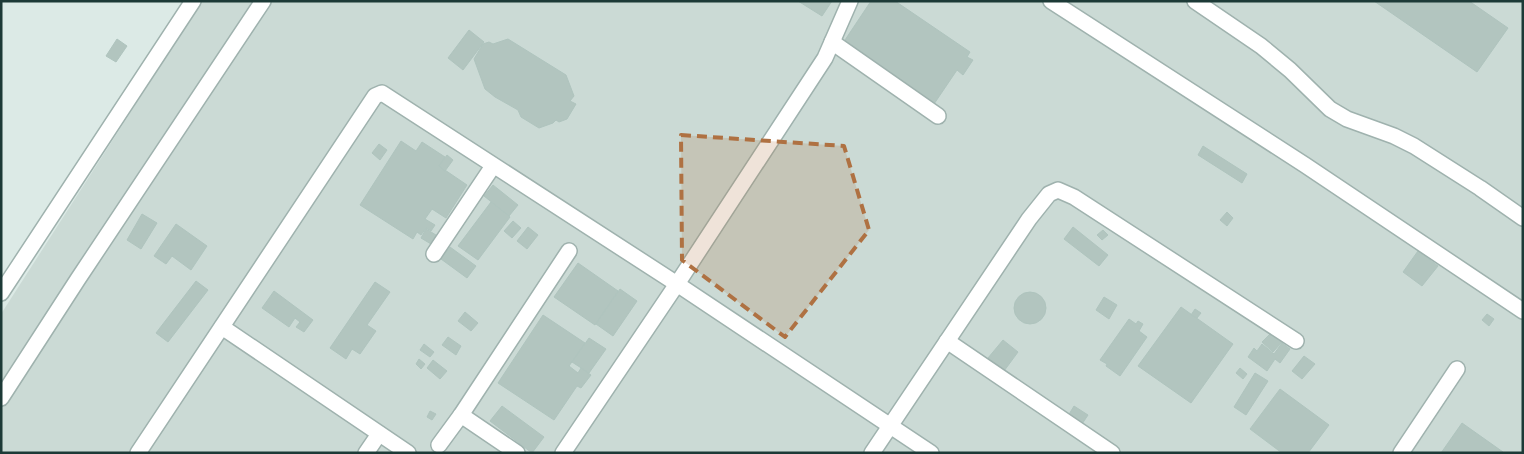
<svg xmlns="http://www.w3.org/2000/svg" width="1524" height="454" viewBox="0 0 1524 454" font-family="'IBM Plex Sans',sans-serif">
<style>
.built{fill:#cbdad5}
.building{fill:#b2c5bf;stroke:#afc4be}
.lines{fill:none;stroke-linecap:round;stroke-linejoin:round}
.minor-casing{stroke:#9fb2ae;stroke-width:18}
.minor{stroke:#fff;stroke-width:15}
.marked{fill:#af7142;fill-opacity:0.2;stroke:#af7142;stroke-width:4;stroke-dasharray:10 6;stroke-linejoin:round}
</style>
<rect width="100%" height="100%" fill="#dceae6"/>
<polygon class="built" points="202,1 1523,1 1523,453 1,453 1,314"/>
<g class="building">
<polygon points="798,1 832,1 822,16"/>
<polygon points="871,1 895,1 970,52 967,57 973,60 963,75 957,70 934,104 843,43"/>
<polygon points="1374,1 1469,1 1508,28 1477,72"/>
<polygon points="469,30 484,42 463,70 448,58"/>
<polygon points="117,39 127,46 116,62 106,56"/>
<polygon points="508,39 566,75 574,96 570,101 576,104 567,119 559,122 556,120 553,123 539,128 521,117 518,110 495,97 485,89 474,59 483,44 489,42 493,44"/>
<polygon points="401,141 416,151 422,142 445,157 439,166 467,185 446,218 432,209 425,219 435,225 431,231 426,228 421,235 417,232 413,239 360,205"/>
<polygon points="379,144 387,150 380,160 372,153"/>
<polygon points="1203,146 1247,174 1242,183 1198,155"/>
<polygon points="447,155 453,160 445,171 439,166"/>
<polygon points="493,185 518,205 509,216 484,196"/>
<polygon points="491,202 510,217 478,260 458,246"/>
<polygon points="1227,212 1233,218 1227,226 1220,220"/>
<polygon points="142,214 157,223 141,249 127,240"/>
<polygon points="513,221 521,228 512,238 504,231"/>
<polygon points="176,224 207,246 191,270 172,256 166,264 154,256"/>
<polygon points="528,227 538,235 527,249 517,241"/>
<polygon points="1073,227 1108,255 1099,266 1064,239"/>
<polygon points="426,229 436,235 431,244 421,238"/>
<polygon points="1103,230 1108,235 1102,240 1097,235"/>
<polygon points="450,247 476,266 467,278 441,259"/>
<polygon points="1418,251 1438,266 1422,286 1403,272"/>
<polygon points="578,263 618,291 595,325 554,297"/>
<polygon points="196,281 208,290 168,342 156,333"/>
<polygon points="375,282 390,292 367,325 376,331 360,354 352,349 346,359 330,348"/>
<polygon points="620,289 637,301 613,336 596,324"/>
<polygon points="274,291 313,320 304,332 296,327 300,322 295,318 289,327 262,308"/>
<circle cx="1030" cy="308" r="16"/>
<polygon points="1104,297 1117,305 1109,319 1096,310"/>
<polygon points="1181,307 1233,344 1191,403 1138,366"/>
<polygon points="1195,309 1201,313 1197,318 1191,315"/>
<polygon points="465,312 478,323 471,331 458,321"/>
<polygon points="1487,314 1494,319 1489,326 1482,320"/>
<polygon points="543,315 585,343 569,366 578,373 581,368 591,375 581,388 577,386 554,420 498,383"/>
<polygon points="1129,319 1136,324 1138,321 1143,324 1139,331 1147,337 1120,376 1106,366 1107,364 1100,360"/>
<polygon points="1271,333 1282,342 1273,352 1262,342"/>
<polygon points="448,337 461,346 456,355 442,345"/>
<polygon points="589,338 606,349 589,373 572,362"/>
<polygon points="1003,340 1018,352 1004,371 988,358"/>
<polygon points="1282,343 1290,349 1280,363 1275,359 1267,371 1248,357 1254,348 1257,351 1262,344 1274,354"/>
<polygon points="424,344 434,352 430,357 420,350"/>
<polygon points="1304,356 1315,364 1302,379 1292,371"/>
<polygon points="419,359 425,364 421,369 416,364"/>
<polygon points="433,360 447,371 440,379 427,368"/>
<polygon points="1240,368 1247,374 1243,379 1236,373"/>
<polygon points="1255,373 1268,381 1246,415 1234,407"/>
<polygon points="1280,389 1329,425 1308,453 1282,453 1250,429"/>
<polygon points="502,406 544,437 532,453 490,421"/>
<polygon points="1074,406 1088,415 1082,424 1068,416"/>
<polygon points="430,411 436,414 432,420 427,417"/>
<polygon points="1462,423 1503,452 1503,453 1441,453"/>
</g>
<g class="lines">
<defs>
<g id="minor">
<polyline points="1051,1 1305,165 1523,311"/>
<polyline points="1195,1 1261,46 1290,70 1330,109 1347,119 1394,136 1414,146 1480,188 1523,218"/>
<polyline points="832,42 938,116"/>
<polyline points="434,254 493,166"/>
<polyline points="1,293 193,1"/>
<polyline points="222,327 408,453"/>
<polyline points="947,341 1112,453"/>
<polyline points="1,398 78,279 263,1"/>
<polyline points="461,415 517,453"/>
<polyline points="439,445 461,415 569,251"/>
<polyline points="138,453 375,96 382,93 677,284 931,453"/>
<polyline points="366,453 379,434"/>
<polyline points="563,453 677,284 825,58 850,1"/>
<polyline points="872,453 1029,219 1049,194 1058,190 1074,197 1296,341"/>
<polyline points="1401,453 1457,369"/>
</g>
</defs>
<use href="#minor" class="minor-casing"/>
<use href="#minor" class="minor"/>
</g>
<path class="marked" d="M 681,135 L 844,146 L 869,230 L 785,337 L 682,260 Z"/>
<rect width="1524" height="454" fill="none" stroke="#1d3a37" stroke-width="5"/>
</svg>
